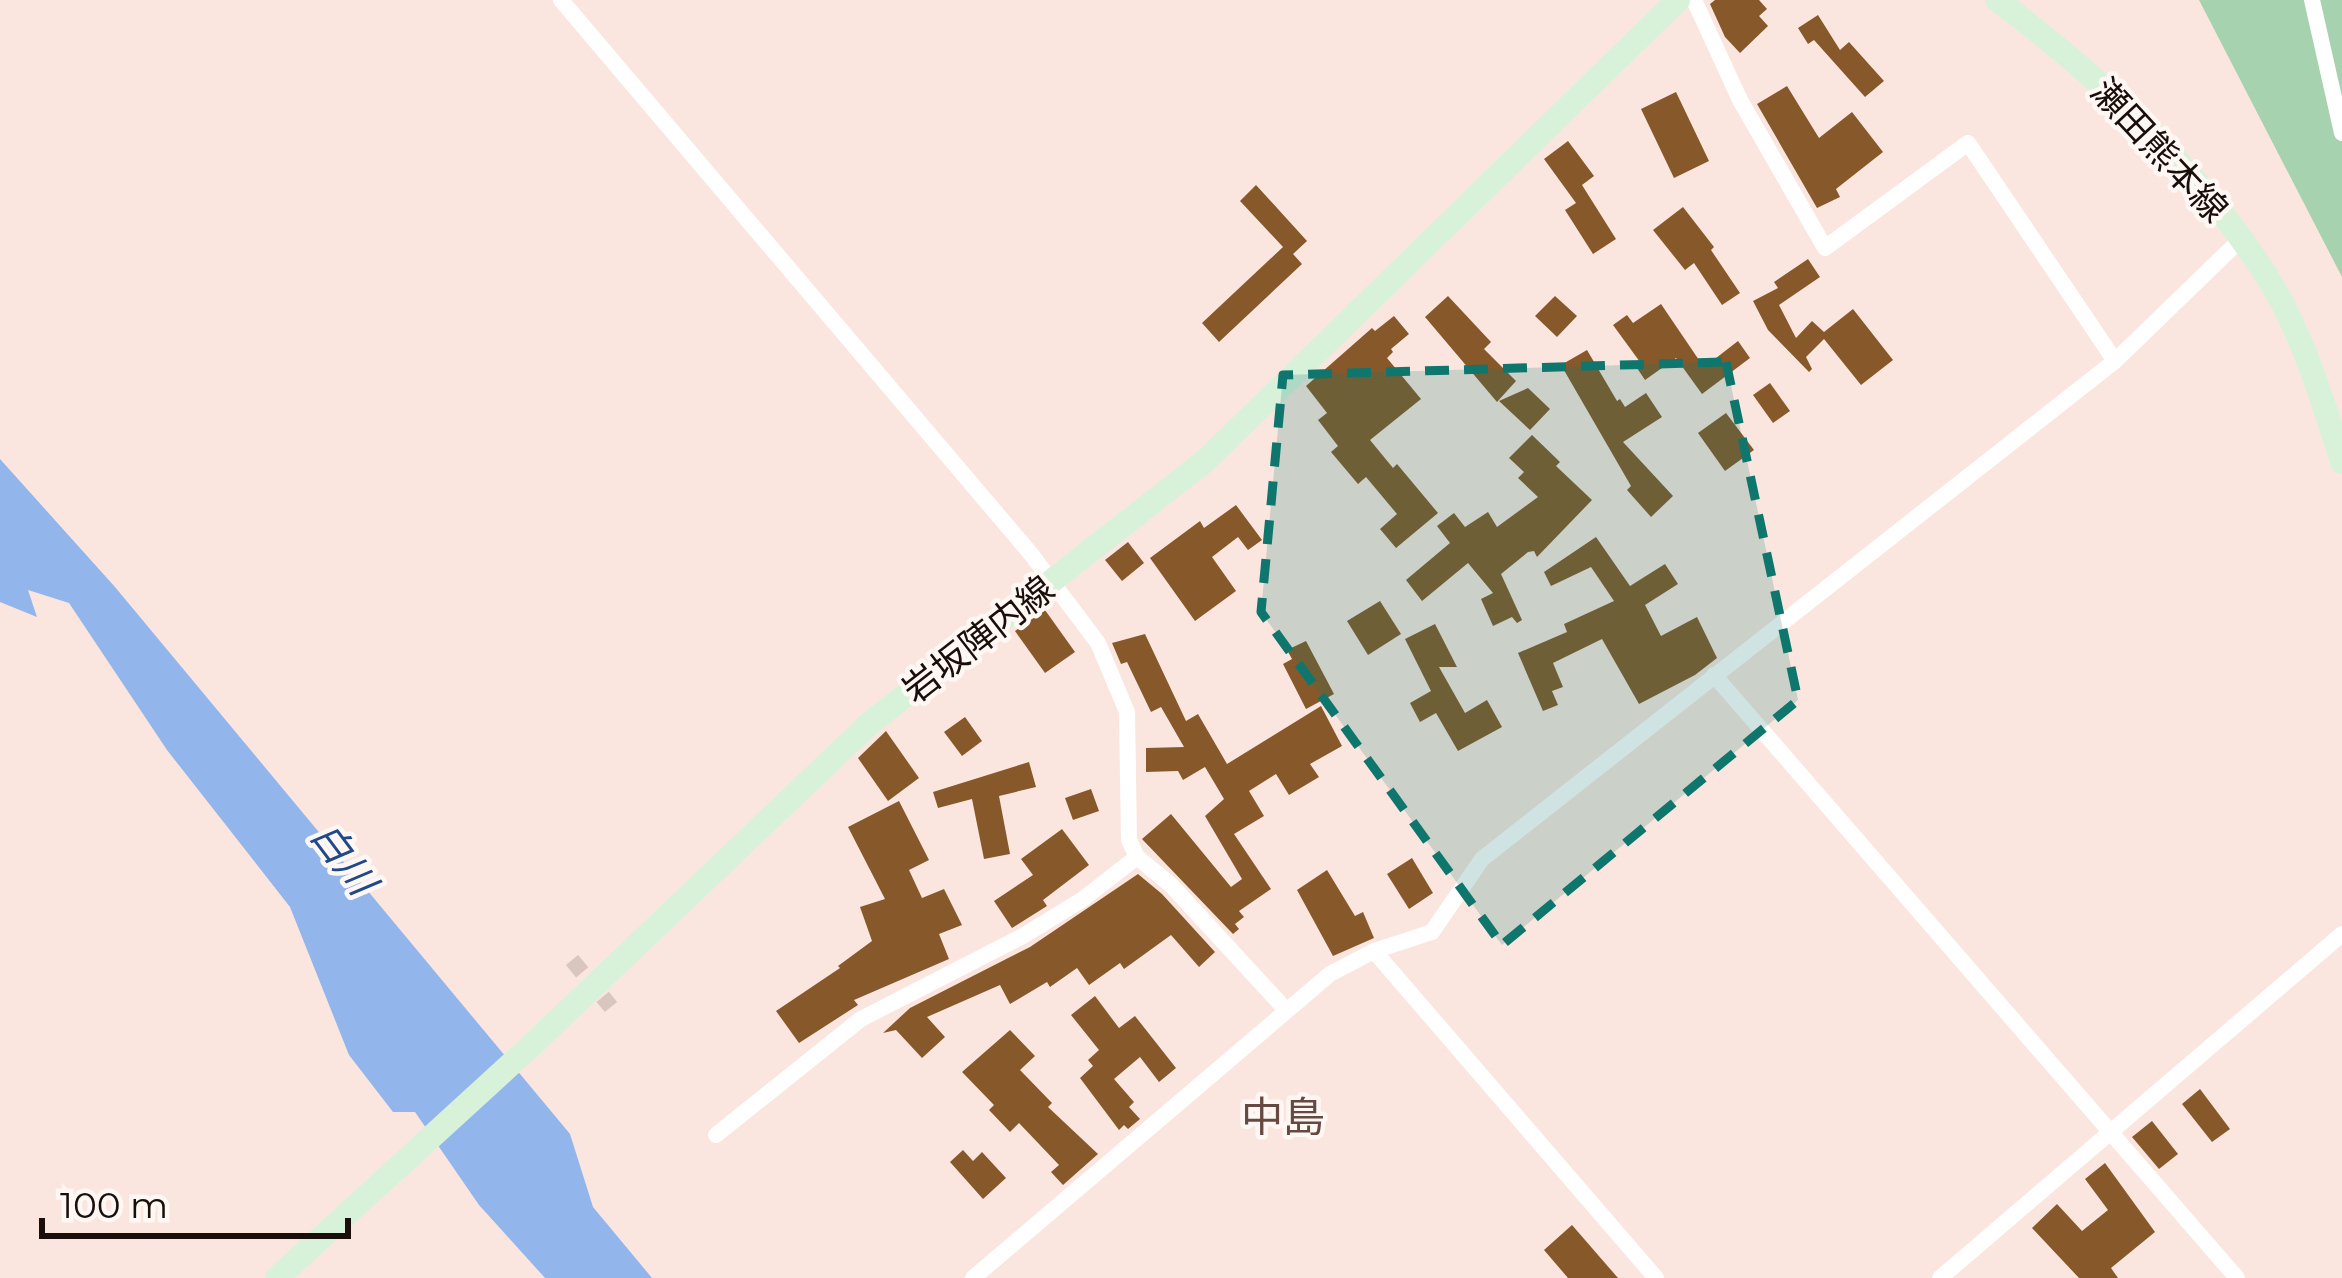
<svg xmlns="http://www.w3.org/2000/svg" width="2342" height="1278" viewBox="0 0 2342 1278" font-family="Montserrat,'Noto Sans JP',sans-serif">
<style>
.green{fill:#a6d2b0}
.water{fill:#92b5eb}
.building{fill:#87592a}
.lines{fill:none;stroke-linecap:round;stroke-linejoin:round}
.minor-tunnel{stroke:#d9c6bf;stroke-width:16;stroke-dasharray:16 8;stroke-linecap:butt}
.minor{stroke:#fff;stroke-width:16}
.secondary{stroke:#d8f2da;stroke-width:24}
.marked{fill:#0f766e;fill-opacity:0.2;stroke:#0f766e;stroke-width:9;stroke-dasharray:24 15;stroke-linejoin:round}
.labels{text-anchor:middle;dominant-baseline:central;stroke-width:9;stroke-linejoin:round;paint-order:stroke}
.street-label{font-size:36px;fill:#190e0a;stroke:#fef7f4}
.water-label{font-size:39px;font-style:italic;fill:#204989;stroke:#fef7f4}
.quarter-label{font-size:42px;fill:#664a41;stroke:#fef7f4}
</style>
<rect width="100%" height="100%" fill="#fbe6df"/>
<polygon class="green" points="2199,0 2342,0 2342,277"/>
<polygon class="water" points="0,459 115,587 570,1134 593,1207 652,1278 545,1278 479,1205 415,1112 393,1112 349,1055 290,907 167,750 69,603 28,590 37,617 0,602"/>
<g class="building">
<polygon points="1715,0 1759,0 1767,9 1759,16 1768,26 1740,53 1725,37 1710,4"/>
<polygon points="1818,15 1840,50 1849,42 1884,81 1865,97 1814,40 1808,44 1798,28"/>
<polygon points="1787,86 1819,138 1852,112 1883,152 1836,189 1840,197 1817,208 1757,104"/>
<polygon points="1676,92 1709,161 1674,178 1641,109"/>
<polygon points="1568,141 1594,176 1582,185 1616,239 1593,254 1565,210 1576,203 1544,159"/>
<polygon points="1256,185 1307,241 1293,254 1302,264 1219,342 1202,323 1283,247 1240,201"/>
<polygon points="1683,207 1714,247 1711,250 1740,293 1722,305 1694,263 1685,270 1653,230"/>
<polygon points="1808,259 1820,277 1779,305 1796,338 1812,321 1824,332 1853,309 1893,360 1861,385 1824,339 1806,357 1812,369 1809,372 1768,330 1753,301 1778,288 1774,282"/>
<polygon points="1448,296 1491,342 1484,349 1516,381 1497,402 1425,317"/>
<polygon points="1555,296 1577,316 1557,337 1535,316"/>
<polygon points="1661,304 1701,363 1707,365 1738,341 1750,358 1702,394 1676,358 1645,380 1635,365 1640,362 1613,325 1627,315 1633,323"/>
<polygon points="1394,316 1409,334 1391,349 1393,352 1387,358 1421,399 1370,440 1393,468 1397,464 1438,513 1396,548 1380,529 1397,514 1366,477 1358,484 1331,452 1338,446 1318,420 1327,413 1306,386 1372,328 1375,331"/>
<polygon points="1587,350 1617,401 1620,399 1625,407 1646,393 1662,417 1623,442 1673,496 1651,517 1627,490 1631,486 1561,365"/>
<polygon points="1770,383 1790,411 1773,423 1753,395"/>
<polygon points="1528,388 1550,409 1530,430 1499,401"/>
<polygon points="1726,413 1754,450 1725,471 1698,433"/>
<polygon points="1532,435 1560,462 1556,466 1592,500 1537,557 1534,551 1528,552 1501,574 1522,620 1517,623 1512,617 1493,626 1481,599 1493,593 1468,563 1422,601 1406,580 1450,543 1437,526 1454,513 1465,527 1488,512 1497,527 1538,497 1518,478 1524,472 1509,458"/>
<polygon points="1236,505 1262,540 1248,550 1238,537 1212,557 1236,591 1195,621 1150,558 1200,521 1204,528"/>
<polygon points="1596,537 1630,586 1665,564 1678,584 1645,605 1661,636 1697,617 1717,658 1695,675 1639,704 1602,639 1553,663 1563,687 1552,691 1558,705 1543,711 1518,653 1567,632 1564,624 1614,601 1591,567 1551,586 1544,572"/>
<polygon points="1128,542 1144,563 1122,581 1105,560"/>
<polygon points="1380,601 1401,634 1368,655 1347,621"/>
<polygon points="1045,610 1075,652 1045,673 1015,631"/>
<polygon points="1435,624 1457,667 1439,667 1465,713 1487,700 1502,727 1458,751 1436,713 1420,722 1410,703 1431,691 1405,639"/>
<polygon points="1145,634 1186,721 1198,714 1227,764 1321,706 1342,746 1310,764 1319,777 1289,795 1276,774 1249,791 1264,816 1234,834 1271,889 1239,911 1244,917 1235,924 1239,929 1233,934 1142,839 1171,814 1231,887 1242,879 1205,816 1224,799 1205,767 1183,780 1178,771 1146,772 1146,748 1184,747 1161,707 1151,712 1127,662 1121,664 1112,643"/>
<polygon points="1306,641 1334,694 1306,709 1283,664 1292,659 1287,650"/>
<polygon points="965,717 982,741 962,756 944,732"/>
<polygon points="886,731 919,778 888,801 858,758"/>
<polygon points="1029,762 1036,787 999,796 1010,854 984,859 972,799 938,808 933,792"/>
<polygon points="1091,789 1099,811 1073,820 1065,798"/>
<polygon points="899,801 929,860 909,870 922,898 944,889 962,925 939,934 949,959 854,1000 858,1005 799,1043 776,1011 840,968 838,966 872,941 860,907 885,899 848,827"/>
<polygon points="1062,829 1089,865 1043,900 1047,906 1012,928 994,901 1033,875 1021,859"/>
<polygon points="1412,858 1433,893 1409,909 1387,874"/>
<polygon points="1327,870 1355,916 1363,912 1374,938 1333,956 1297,890"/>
<polygon points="1138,874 1162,894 1215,952 1199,967 1171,935 1124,969 1120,963 1089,985 1077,968 1050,987 1047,982 1010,1004 1000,985 927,1017 945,1037 922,1058 896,1030 883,1033 910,1008 1030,947"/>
<polygon points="1095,996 1119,1028 1135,1016 1176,1068 1159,1082 1140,1057 1114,1079 1134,1102 1129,1107 1140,1119 1128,1129 1124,1125 1119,1130 1080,1078 1093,1066 1088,1060 1099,1050 1071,1015"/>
<polygon points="1010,1030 1035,1056 1020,1070 1052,1103 1048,1107 1098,1154 1063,1185 1051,1172 1059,1165 1019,1123 1010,1132 989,1110 994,1105 962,1072"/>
<polygon points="2200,1089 2230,1129 2212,1142 2182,1104"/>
<polygon points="2152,1121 2178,1154 2159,1169 2132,1137"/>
<polygon points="963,1150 973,1161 982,1152 1006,1178 983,1199 950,1162"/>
<polygon points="2105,1163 2155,1232 2111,1268 2118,1278 2079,1278 2032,1228 2057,1204 2082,1231 2108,1210 2085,1179"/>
<polygon points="1572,1225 1618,1278 1568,1278 1544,1250"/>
</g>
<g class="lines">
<polyline class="minor-tunnel" points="572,960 611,1007"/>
<g class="minor">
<polyline points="561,0 1031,554 1098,643 1127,712 1129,840 1137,857 1171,885 1286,1010"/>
<polyline points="1694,0 1740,100 1825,248 1968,143 2115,361"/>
<polyline points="2312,0 2342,133"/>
<polyline points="1714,675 2237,1278"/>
<polyline points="1374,951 1656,1278"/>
<polyline points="716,1135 861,1019 1023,936 1083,899 1137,857"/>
<polyline points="973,1278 1330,974 1374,951 1432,932 1482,859 2115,361 2240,240"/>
<polyline points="1940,1278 2342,934"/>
</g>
<g class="secondary">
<path d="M 1997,0 C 2100,77 2196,166 2266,275 C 2302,331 2322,399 2342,462"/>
<polyline points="277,1278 533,1044 869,724 1205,461 1678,0"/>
</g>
</g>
<path class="marked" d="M 1726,362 L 1798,700 L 1502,945 L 1261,612 L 1283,375 Z"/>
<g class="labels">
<g class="street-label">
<text transform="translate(2160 150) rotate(47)">瀬田熊本線</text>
<text transform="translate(978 639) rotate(-38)">岩坂陣内線</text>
</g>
<g class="water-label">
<text transform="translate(344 858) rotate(53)">白川</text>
</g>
<g class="quarter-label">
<text x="1283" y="1117">中島</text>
</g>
</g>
<path d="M42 1218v18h306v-18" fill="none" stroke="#190e0a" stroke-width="6"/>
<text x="60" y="1218" font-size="36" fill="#190e0a" stroke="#fef7f4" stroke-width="9" paint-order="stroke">100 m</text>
</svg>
